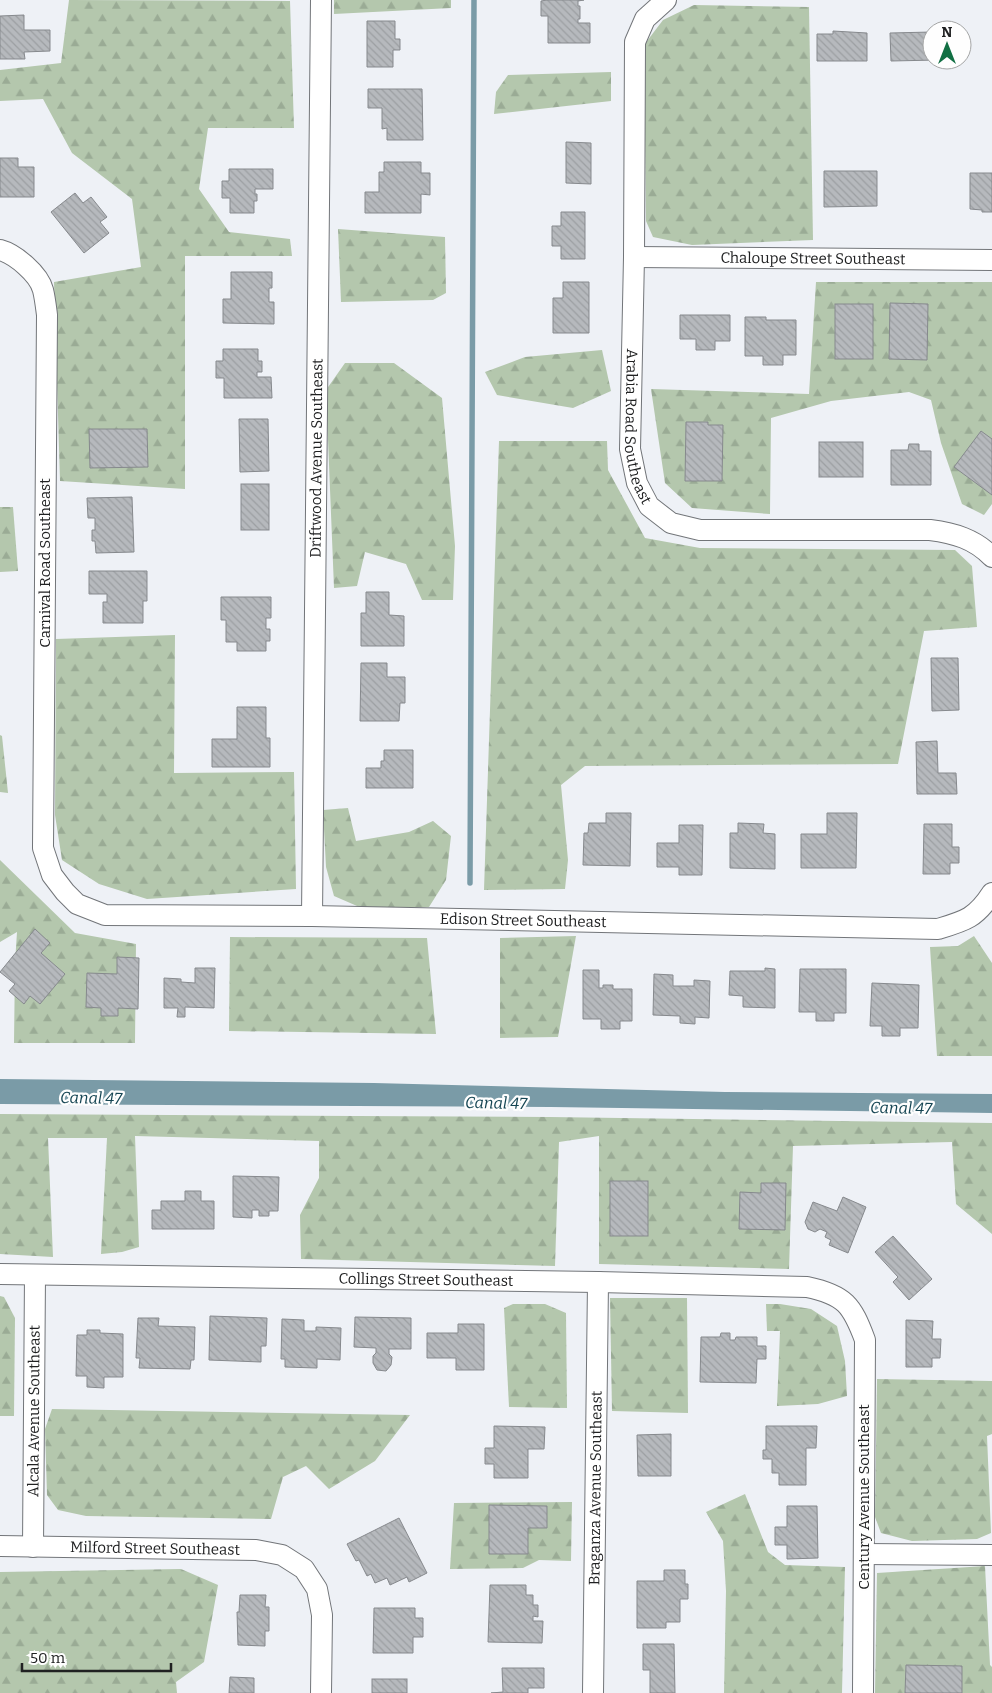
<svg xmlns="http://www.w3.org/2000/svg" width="992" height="1693" viewBox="0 0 992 1693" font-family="Bitter,serif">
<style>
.forest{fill:url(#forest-firs)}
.water{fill:#7a9ba7}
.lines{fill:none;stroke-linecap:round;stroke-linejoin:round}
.stream{stroke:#7a9ba7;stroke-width:5.5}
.building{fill:url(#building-back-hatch);stroke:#86898d}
.minor-casing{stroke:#727579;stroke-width:22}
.minor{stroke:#fff;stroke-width:20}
.labels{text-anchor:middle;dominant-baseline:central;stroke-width:4.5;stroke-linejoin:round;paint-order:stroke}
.street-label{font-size:15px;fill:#202122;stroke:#fefefe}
.water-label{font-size:16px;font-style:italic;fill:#154553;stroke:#fefefe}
</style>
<defs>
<pattern id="forest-firs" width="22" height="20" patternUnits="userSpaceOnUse" patternTransform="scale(1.25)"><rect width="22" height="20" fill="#b4c7ad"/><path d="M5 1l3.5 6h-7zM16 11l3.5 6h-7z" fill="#9aab95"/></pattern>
<pattern id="building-back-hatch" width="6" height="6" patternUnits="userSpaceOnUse" patternTransform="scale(1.25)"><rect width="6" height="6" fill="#b6b9bd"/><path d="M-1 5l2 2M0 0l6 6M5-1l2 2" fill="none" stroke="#9c9fa2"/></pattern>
</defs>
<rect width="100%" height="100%" fill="#eef1f6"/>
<g class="forest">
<polygon points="69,0 290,1 294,128 208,128 199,189 229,232 290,239 292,256 185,256 185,489 60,481 54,282 141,267 132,199 72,153 43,99 0,101 0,70 61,63"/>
<polygon points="334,0 451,0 451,8 334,14"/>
<polygon points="694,5 809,7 813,240 692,245 653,237 646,221 644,45 663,20"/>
<polygon points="611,72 611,101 494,114 496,92 508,75"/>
<polygon points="338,229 445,237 446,293 433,300 341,302"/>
<polygon points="816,282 992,282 992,504 984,515 962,504 941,443 931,400 909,392 831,401 771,418 770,514 692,508 665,483 651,389 809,394"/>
<polygon points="602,350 611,391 573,408 497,395 485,372 525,357"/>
<polygon points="345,363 394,363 442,398 455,546 453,600 422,600 406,564 365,552 357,586 334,588 326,390"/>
<polygon points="499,441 607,441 608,470 645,538 700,548 955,550 972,566 977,627 924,631 898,764 585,766 561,785 568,860 565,889 484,890"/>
<polygon points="0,507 13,507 18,571 0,572"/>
<polygon points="175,635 174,773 294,772 296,889 147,899 99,884 62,860 55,815 56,639"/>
<polygon points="0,735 2,736 8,793 0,792"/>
<polygon points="348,808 356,841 409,832 433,821 451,836 446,880 429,907 364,909 334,896 326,867 323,810"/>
<polygon points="0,860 75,933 136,944 135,1043 14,1043 15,963 17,932 0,942"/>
<polygon points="576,936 558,1037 500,1038 500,938"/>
<polygon points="974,936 992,963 992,1056 937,1056 930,947 958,946"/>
<polygon points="230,937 427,938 436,1034 229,1031"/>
<polygon points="0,1114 550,1117 992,1123 992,1234 956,1204 952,1142 793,1146 789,1269 599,1264 599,1136 559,1142 555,1266 301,1259 300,1215 319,1178 319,1141 135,1136 139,1247 122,1252 101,1254 107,1138 48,1138 53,1257 0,1254"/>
<polygon points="0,1296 4,1297 15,1318 14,1416 0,1416"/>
<polygon points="610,1298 687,1298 688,1413 612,1411"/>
<polygon points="513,1304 545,1304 566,1313 567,1408 509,1407 504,1308"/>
<polygon points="766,1304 780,1304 811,1309 837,1326 845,1361 847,1396 818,1404 777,1406 780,1331 767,1331"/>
<polygon points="877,1379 992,1381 992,1434 987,1436 991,1533 977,1539 912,1541 881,1533 875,1517"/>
<polygon points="52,1409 410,1415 375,1461 329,1489 306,1466 283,1477 271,1519 86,1516 58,1510 47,1495 45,1429"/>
<polygon points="745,1494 768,1552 785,1565 845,1567 842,1693 724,1693 726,1591 723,1541 706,1512"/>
<polygon points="572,1502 571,1561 539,1560 523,1568 450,1569 454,1503"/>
<polygon points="985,1566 990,1665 992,1667 992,1693 875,1693 877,1573"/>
<polygon points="181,1569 218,1585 204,1662 176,1682 177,1693 0,1693 0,1572"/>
</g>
<polygon class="water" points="0,1079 374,1083 725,1092 992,1094 992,1113 551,1107 0,1104"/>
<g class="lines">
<polyline class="stream" points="470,883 474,0"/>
</g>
<g class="building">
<polygon points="547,0 584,0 578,1 578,6 580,6 580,19 578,19 578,23 590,23 590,43 548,43 548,16 541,16 541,1"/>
<polygon points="24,15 24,30 50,30 50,51 24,52 25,59 0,59 0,16"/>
<polygon points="367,21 395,21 395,39 400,39 400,50 393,50 393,67 367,67"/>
<polygon points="833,31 867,33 867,61 817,61 817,34 833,34"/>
<polygon points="932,32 932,60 937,60 891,61 890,33"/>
<polygon points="368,89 422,89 423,140 387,140 387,128 382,129 382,108 368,108"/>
<polygon points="566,142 591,143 591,184 566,183"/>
<polygon points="0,158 18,158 18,167 34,167 34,197 0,197"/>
<polygon points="384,162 421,162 421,173 430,173 430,195 421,194 421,213 365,213 365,192 379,192 379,172 384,172"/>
<polygon points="229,169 273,169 273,189 255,189 255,194 257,194 257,201 254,201 254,213 230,213 230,198 222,198 222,181 229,181"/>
<polygon points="824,171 877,171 877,206 824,207"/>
<polygon points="970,173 992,173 992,212 982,212 982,210 970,209"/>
<polygon points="75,193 83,203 91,197 107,217 100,222 109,233 84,253 51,212"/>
<polygon points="561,212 585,212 585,259 561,259 561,246 552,246 552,226 561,226"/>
<polygon points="231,272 272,272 272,288 269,288 269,302 274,302 274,324 223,323 223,299 231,299"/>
<polygon points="563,282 589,282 589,333 553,333 553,298 563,298"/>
<polygon points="890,303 928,304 927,360 889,359"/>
<rect x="835" y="304" width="38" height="55"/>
<polygon points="680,315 730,315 730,341 715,341 715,350 696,350 696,339 680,339"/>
<polygon points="745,317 766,317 766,320 796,320 796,355 783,355 783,365 763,365 763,356 745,356"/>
<polygon points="223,349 258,349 258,361 262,361 262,372 257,372 257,377 271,377 272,398 224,398 224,378 216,378 216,361 223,361"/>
<polygon points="239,419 268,419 269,471 240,472"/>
<polygon points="686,422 708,422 708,425 723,425 722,481 685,481"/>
<polygon points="89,429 147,429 148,467 90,468"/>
<polygon points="981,431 992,439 992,495 954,467"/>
<rect x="819" y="442" width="44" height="35"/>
<polygon points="909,444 919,444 919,451 931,451 931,485 891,485 891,450 908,450"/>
<rect x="241" y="484" width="28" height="46"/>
<polygon points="132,497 134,552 96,553 95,541 92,541 92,530 95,530 95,518 88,518 87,498"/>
<polygon points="89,571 147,571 147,601 143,601 143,623 103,623 103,602 107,602 107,594 89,594"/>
<polygon points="366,592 389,592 389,615 404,616 404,646 361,646 361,613 366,613"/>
<polygon points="221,597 271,597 271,618 266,618 266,629 270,629 270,641 266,641 266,651 237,651 237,642 226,642 226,620 221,620"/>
<polygon points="931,658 958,658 959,710 932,711"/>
<polygon points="361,663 387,663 387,677 405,677 405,703 400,703 399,721 360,721"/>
<polygon points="237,707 266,707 266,738 270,738 270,767 212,767 212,739 237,739"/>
<polygon points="937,741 938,773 956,773 957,794 917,794 916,742"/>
<polygon points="384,750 413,750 413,788 366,788 366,768 381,768 381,761 384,761"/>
<polygon points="606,813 631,813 630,866 583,865 584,833 588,833 589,823 606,823"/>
<polygon points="827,813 857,813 856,868 801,868 801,834 827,834"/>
<polygon points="738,823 764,824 763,833 775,834 775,869 730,868 730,833 738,833"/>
<polygon points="924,824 952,824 952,847 959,847 959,863 950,863 950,874 923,874"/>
<polygon points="679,825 703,825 702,875 679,875 679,867 657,867 657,843 679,843"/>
<polygon points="35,929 50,943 41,953 65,974 40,1004 30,996 24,1004 9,991 15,984 0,972"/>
<polygon points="117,957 139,958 138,1009 118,1008 118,1016 101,1016 101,1008 86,1007 87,973 117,974"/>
<polygon points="195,968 215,968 214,1008 185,1007 185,1017 177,1017 178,1008 164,1008 164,978 181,979 181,982 195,983"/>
<polygon points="765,968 775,969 775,1008 743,1007 743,996 729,995 730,971 765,971"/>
<polygon points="800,969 846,969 846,1013 834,1013 834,1021 816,1021 816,1012 799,1012"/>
<polygon points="583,970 599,970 599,988 603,988 603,985 613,985 613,989 632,989 632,1021 620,1021 620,1029 601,1029 601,1019 583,1019"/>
<polygon points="654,974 673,975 673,986 694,986 694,980 710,981 709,1018 695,1017 695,1024 680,1023 680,1016 653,1015"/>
<polygon points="872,983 919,985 918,1028 900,1028 900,1036 882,1036 882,1026 870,1026"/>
<polygon points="233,1176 279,1177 278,1211 269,1211 269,1216 259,1216 259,1210 252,1210 252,1218 233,1217"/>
<rect x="610" y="1181" width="38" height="55"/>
<polygon points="761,1183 786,1183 785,1230 739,1229 740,1192 761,1193"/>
<polygon points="185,1191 201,1191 201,1201 214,1201 214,1229 152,1229 152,1210 161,1210 161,1201 185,1201"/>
<polygon points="843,1197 866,1207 848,1253 829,1245 831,1240 825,1237 827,1232 820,1229 815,1232 808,1229 805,1222 813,1202 837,1211"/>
<polygon points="893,1236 932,1279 909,1300 893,1282 898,1277 875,1252"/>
<polygon points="210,1316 267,1318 266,1346 261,1346 261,1362 209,1360"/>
<polygon points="355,1317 411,1318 411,1349 389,1349 389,1354 392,1357 391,1365 386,1371 377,1370 373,1363 373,1356 376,1353 376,1348 354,1347"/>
<polygon points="138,1318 159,1318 158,1326 195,1327 194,1360 191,1360 190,1369 139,1368 140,1358 136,1358"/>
<polygon points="282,1319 304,1320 304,1331 316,1331 316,1327 341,1328 340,1360 317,1359 317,1368 285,1367 285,1359 281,1359"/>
<polygon points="906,1320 933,1321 932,1339 941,1339 940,1358 932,1358 932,1367 906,1367"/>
<polygon points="458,1324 484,1324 484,1370 456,1370 456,1358 427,1358 427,1333 458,1333"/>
<polygon points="87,1330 100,1330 100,1333 123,1334 123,1377 104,1377 104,1388 87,1387 87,1376 76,1376 77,1335 87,1335"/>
<polygon points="721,1333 730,1333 730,1340 735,1340 736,1337 757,1337 757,1346 766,1346 766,1359 757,1359 756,1383 700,1382 701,1337 720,1337"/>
<polygon points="494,1426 545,1427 544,1449 528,1449 528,1478 494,1478 494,1464 485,1464 485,1448 494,1448"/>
<polygon points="766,1426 817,1426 816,1448 806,1448 806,1485 779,1485 779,1473 772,1473 772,1459 763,1459 763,1450 766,1450"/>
<polygon points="671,1434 671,1476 638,1476 637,1435"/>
<polygon points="489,1505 547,1506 547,1528 528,1528 528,1554 489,1554"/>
<polygon points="787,1506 817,1506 818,1558 787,1559 787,1545 775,1545 775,1527 787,1527"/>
<polygon points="399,1518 427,1573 409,1582 407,1577 390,1585 387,1578 375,1583 371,1574 367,1576 359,1560 356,1561 347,1544"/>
<polygon points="664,1570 685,1570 685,1584 688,1584 688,1599 680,1599 680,1622 666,1622 666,1628 637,1628 637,1581 664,1581"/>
<polygon points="490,1585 526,1585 526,1595 533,1595 533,1605 538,1605 538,1617 533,1616 533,1621 543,1621 542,1643 488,1642"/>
<polygon points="240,1595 266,1595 265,1607 269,1607 269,1631 265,1631 265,1646 238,1645 237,1612 239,1612"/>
<polygon points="374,1608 415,1608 415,1618 423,1618 423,1637 413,1637 413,1653 373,1653"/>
<polygon points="643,1644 674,1644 675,1693 650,1693 650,1670 643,1670"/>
<polygon points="906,1665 962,1666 962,1693 905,1693"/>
<polygon points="502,1668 544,1668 544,1688 528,1688 528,1693 491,1693 503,1692"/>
<polygon points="230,1677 254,1678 254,1693 229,1693"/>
<rect x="372" y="1679" width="35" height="14"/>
</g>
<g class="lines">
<defs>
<g id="minor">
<path id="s1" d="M 666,0 L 645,19 L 635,42 L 634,257 L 630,449 L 637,483 L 649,506 L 671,523 L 700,530 L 930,530 C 954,533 975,539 992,557"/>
<path id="s2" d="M 0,250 C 15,254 39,274 43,290 C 45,298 46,307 47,315 L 43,848 L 52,875 L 65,892 L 77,904 L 105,915 L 312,916 L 938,929 C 965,921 976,918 992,893"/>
<path id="s3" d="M 634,257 L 992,260"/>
<path id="s4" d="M 312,916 L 321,0"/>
<path id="s5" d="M 0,1274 L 598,1282 L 807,1287 C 845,1295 852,1305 865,1340 L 863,1693"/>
<path id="s6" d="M 0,1546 L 256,1550 L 282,1555 L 304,1569 L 317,1589 L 322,1615 L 321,1693"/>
<path id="s7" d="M 33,1547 L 35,1275"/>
<polyline points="864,1554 992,1555"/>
<path id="s8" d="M 593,1693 L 598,1282"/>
</g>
</defs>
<use href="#minor" class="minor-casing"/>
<use href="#minor" class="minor"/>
</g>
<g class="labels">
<g class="street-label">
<text stroke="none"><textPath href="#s3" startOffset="179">Chaloupe Street Southeast</textPath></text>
<text stroke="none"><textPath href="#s1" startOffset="439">Arabia Road Southeast</textPath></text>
<text stroke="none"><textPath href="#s4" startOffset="458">Driftwood Avenue Southeast</textPath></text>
<text transform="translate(45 563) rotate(-90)">Carnival Road Southeast</text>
<text stroke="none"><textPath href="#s2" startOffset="1134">Edison Street Southeast</textPath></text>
<text stroke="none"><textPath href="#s5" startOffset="426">Collings Street Southeast</textPath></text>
<text stroke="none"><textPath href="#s7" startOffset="136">Alcala Avenue Southeast</textPath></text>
<text stroke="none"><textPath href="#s8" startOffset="205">Braganza Avenue Southeast</textPath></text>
<text transform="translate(864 1497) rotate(-90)">Century Avenue Southeast</text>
<text stroke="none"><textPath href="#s6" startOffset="155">Milford Street Southeast</textPath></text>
</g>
<g class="water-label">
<text transform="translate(91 1098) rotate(1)">Canal 47</text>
<text transform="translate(496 1103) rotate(1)">Canal 47</text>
<text transform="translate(901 1108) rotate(1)">Canal 47</text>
</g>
</g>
<g transform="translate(947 45)"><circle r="24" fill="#fefefe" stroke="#a5a6a6"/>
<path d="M0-4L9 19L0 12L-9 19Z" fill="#116f43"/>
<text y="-8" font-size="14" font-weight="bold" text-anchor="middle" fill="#202122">N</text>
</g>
<path d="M22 1663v8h149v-8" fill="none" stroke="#202122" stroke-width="2.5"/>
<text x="30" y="1663" font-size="15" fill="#202122" stroke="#fefefe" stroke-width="4" paint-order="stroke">50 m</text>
</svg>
